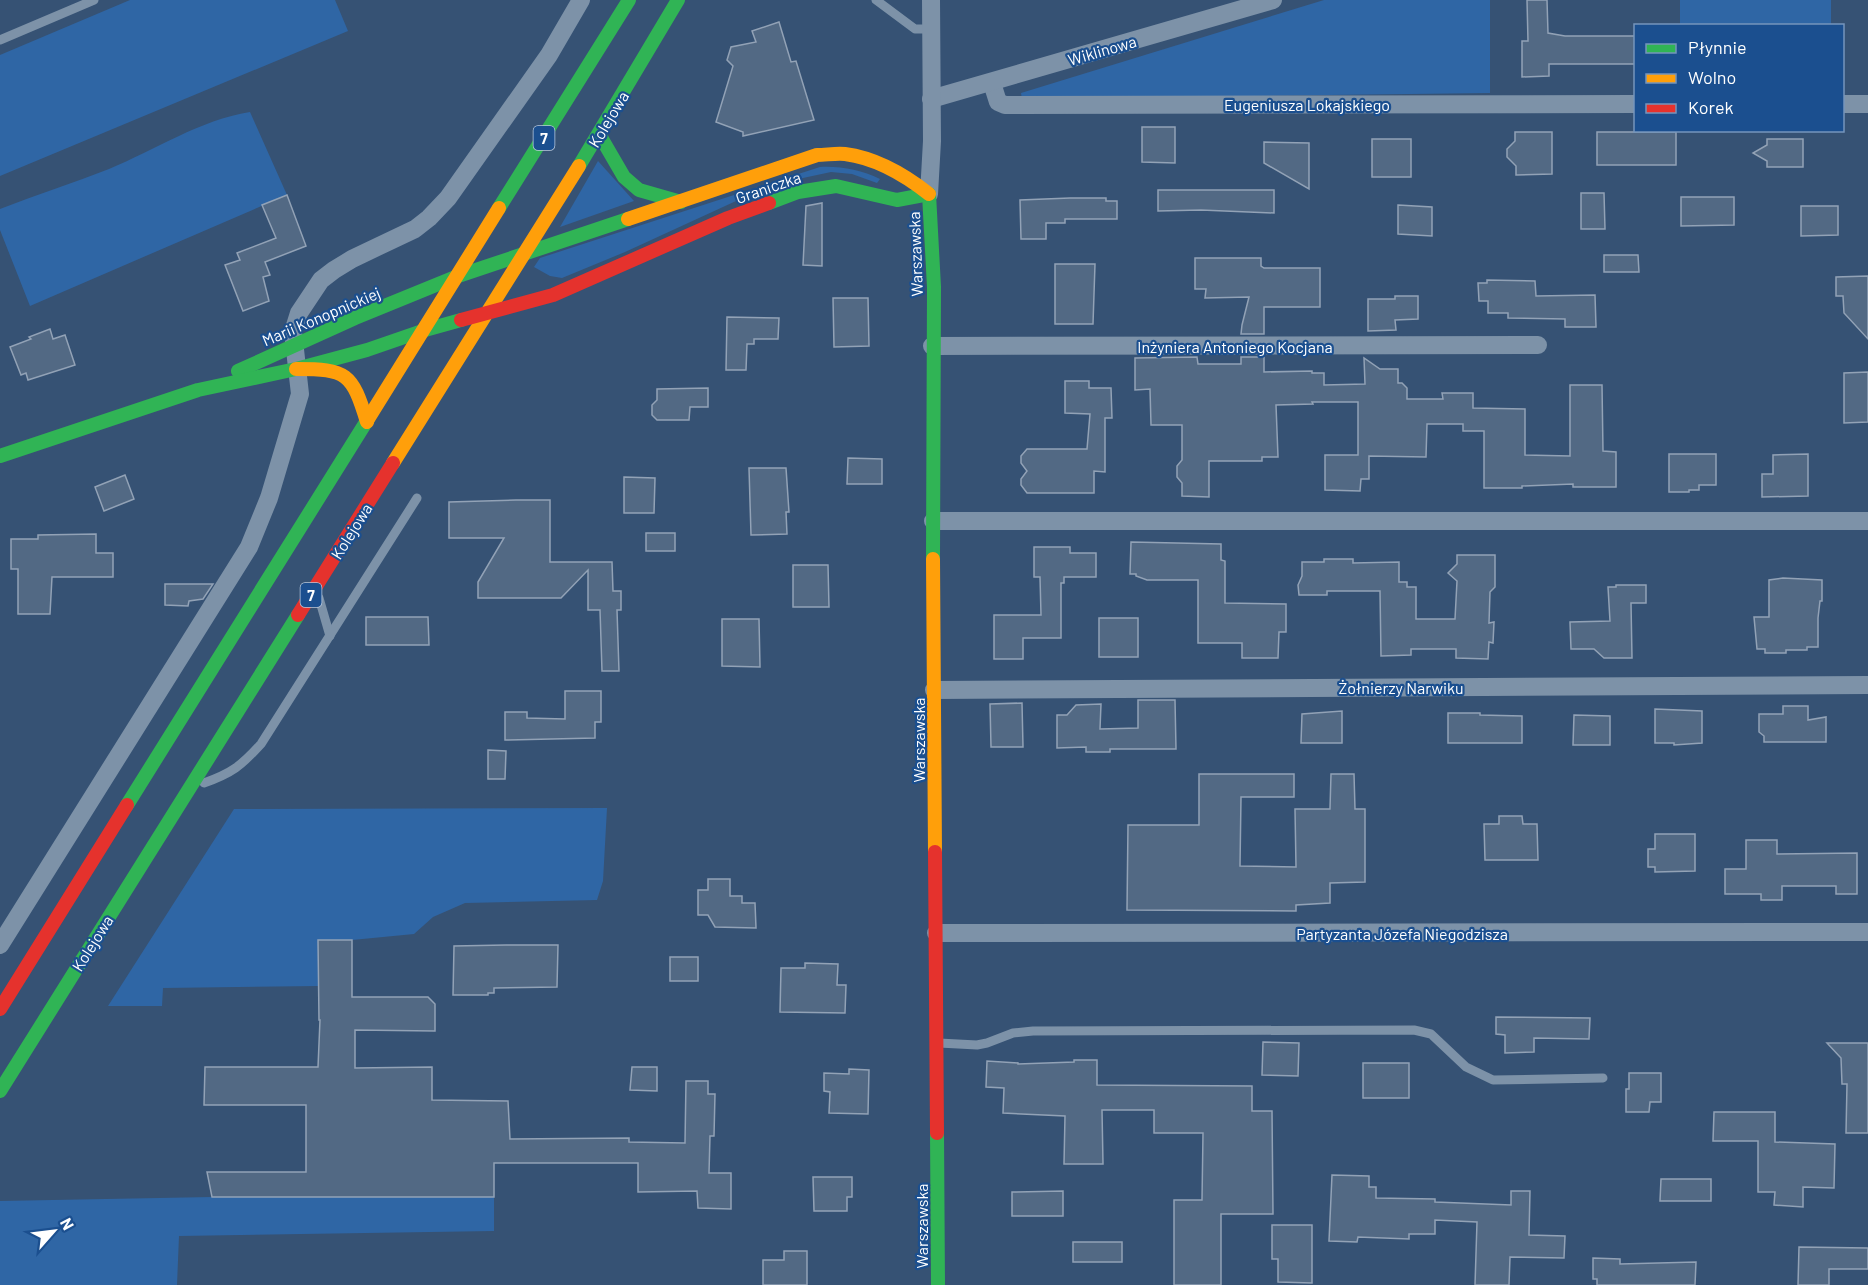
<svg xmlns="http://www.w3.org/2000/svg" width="1868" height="1285" viewBox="0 0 1868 1285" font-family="Barlow,sans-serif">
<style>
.green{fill:#2f66a5}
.building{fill:#526984;stroke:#92a2b6;stroke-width:1.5}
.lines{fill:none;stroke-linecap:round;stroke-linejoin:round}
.lane{stroke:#7d92a8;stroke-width:9}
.street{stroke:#7d92a8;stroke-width:18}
.fast{stroke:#30b455;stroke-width:14}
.slow{stroke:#ff9f0a;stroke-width:14}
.jam{stroke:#e5322d;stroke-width:14}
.labels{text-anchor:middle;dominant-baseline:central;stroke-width:4.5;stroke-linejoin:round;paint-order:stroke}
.shield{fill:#1b4f8f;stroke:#bbcadd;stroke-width:1.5}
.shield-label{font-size:15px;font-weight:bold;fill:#fff}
.street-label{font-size:16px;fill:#fff;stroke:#1b4f8f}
</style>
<rect width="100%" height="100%" fill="#365274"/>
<g class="green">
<polygon points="130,0 335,0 348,31 0,176 0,55"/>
<polygon points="1324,0 1490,0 1490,93 1022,99 1021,93"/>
<rect x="1680" y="0" width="151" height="25"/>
<path d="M 250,112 L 287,195 L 30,306 L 0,230 L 0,209 C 36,195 73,183 109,169 C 155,150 200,120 250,112 Z"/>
<polygon points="598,161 634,201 560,227"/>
<path d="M 820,167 C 841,166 861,170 880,179 L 877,183 L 852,174 L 831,172 L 803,178 L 736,201 L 625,252 L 562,278 L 550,276 L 534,267 L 540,258 Z"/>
<polygon points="607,808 603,881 597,900 465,903 433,917 414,934 352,940 319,941 319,986 163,988 162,1006 108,1006 234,809"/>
<polygon points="212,1197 494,1197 494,1231 179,1236 177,1285 0,1285 0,1201"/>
</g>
<g class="building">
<polygon points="1527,0 1547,0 1548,33 1565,36 1635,36 1635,64 1549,64 1549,76 1522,77 1522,41 1528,41"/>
<polygon points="779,22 791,62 796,61 814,120 743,136 743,132 716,122 733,66 727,60 731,47 756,42 752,31"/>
<polygon points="1142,127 1175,127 1175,163 1142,162"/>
<polygon points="1515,132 1552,132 1552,174 1516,175 1516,166 1507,157 1507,149 1515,141"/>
<rect x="1597" y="132" width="79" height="33"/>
<rect x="1372" y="139" width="39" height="38"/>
<polygon points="1767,139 1803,139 1803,167 1767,167 1767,161 1753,153 1767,145"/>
<polygon points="1264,142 1309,143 1309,189 1264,163"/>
<polygon points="1158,190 1274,190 1274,213 1201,210 1158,211"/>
<polygon points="1581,193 1604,193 1605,229 1581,229"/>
<polygon points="287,195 306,246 265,262 270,275 263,277 269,301 243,311 225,265 240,260 237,253 276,238 262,205"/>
<polygon points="1681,197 1734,197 1734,225 1681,226"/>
<polygon points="1070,198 1106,198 1106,201 1117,201 1117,219 1065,219 1065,223 1046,223 1046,239 1021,239 1020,200"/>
<polygon points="822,203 822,266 803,265 806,206"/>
<polygon points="1398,205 1432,207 1432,236 1398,234"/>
<polygon points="1801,206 1838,206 1838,235 1801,236"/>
<polygon points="1604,255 1638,255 1639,272 1604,272"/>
<polygon points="1195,258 1261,258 1261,266 1264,268 1320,268 1320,307 1264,307 1264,334 1241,334 1242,325 1249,297 1205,298 1206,289 1195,289"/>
<polygon points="1055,264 1095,264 1093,324 1055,324"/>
<polygon points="1868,276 1868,339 1844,313 1843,296 1836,296 1836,277"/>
<polygon points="1487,280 1535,281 1536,296 1595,295 1596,327 1565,327 1565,319 1508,318 1508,313 1488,313 1488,301 1479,301 1478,283 1487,283"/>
<polygon points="1395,296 1418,296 1418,319 1395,320 1396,330 1368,331 1368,299 1395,299"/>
<polygon points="833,298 868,298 869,346 834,347"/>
<polygon points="727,317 779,318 778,339 754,339 754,344 747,344 746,370 726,370"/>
<polygon points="50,329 53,339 65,335 75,365 28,380 26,373 21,375 10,347 31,339 29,337"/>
<polygon points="1197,357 1198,364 1241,364 1241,357 1264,357 1264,372 1312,371 1312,373 1324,373 1324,385 1365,384 1364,358 1380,369 1398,369 1398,383 1402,383 1407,388 1407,399 1443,399 1442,393 1473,393 1473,408 1525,409 1525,455 1570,456 1570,385 1602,385 1603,451 1616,452 1616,487 1573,487 1573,484 1522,486 1522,488 1484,488 1484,431 1463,431 1463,424 1427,424 1426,457 1369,456 1369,479 1361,479 1360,491 1325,490 1325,455 1358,455 1358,402 1312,402 1313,404 1276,405 1278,457 1262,457 1262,461 1209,461 1209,497 1182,496 1182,483 1177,477 1177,466 1182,460 1182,425 1151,425 1150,389 1135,390 1135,358"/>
<polygon points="1868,372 1868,422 1844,423 1844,373"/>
<polygon points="1065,381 1089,381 1089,388 1111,388 1112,418 1105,418 1105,472 1094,471 1094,493 1027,493 1021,485 1021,479 1027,471 1021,463 1021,456 1027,449 1087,449 1090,414 1065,413"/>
<polygon points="708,388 708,407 690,407 689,420 657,420 652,415 652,405 657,400 657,389"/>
<polygon points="1669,454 1716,454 1716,485 1699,485 1699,490 1689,490 1689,492 1669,492"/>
<polygon points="1808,454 1808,496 1762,497 1762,474 1773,474 1773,455"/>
<polygon points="848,458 882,459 882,484 847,484"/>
<polygon points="749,468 786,468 789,512 786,512 787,534 751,535"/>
<polygon points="125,475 134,499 104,511 95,487"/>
<polygon points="624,477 655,478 654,513 624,513"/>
<polygon points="516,500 550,500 550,562 612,562 613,591 621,591 621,610 617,610 619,671 602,671 600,610 588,610 588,570 561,598 478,598 478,582 504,538 449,538 449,502"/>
<rect x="646" y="533" width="29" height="18"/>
<polygon points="96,534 96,553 113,553 113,577 52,577 50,614 18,614 18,569 11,569 11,539 38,539 38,535"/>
<polygon points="1131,542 1221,544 1221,560 1225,561 1225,603 1286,604 1286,632 1279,632 1278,658 1242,658 1242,643 1198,643 1198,580 1147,580 1136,576 1136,574 1130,574"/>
<polygon points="1034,547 1070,547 1070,553 1096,553 1096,577 1064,577 1064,583 1061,583 1061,638 1023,638 1023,659 994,659 994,615 1041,615 1040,577 1034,577"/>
<polygon points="1457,555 1495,555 1495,587 1490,592 1489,623 1494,622 1493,643 1489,642 1488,659 1456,658 1456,649 1411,649 1411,655 1381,656 1380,591 1327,591 1327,595 1299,595 1298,585 1302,576 1302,562 1324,562 1324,559 1353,559 1353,563 1399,562 1399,582 1407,582 1407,587 1416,587 1416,619 1455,619 1457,581 1448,573 1457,564"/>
<polygon points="793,565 828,565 829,607 793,607"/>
<polygon points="1783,578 1822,580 1822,601 1820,601 1818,618 1818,647 1807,647 1807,650 1786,650 1786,653 1765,653 1765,649 1757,649 1754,617 1769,617 1769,580"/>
<polygon points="165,584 213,584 203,599 189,601 188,606 165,605"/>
<polygon points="1616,585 1646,585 1646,603 1631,603 1632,658 1604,658 1594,649 1571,649 1570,622 1610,621 1608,587 1616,587"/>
<polygon points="366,617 428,617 429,645 366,645"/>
<rect x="1099" y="618" width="39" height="39"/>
<polygon points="722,619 759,619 760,667 722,666"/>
<polygon points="565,691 601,691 601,722 595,722 595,738 505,740 505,712 527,712 527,718 565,719"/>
<polygon points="1138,700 1175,700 1176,749 1110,749 1110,752 1086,752 1086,747 1057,748 1057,715 1067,715 1076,705 1101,704 1100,729 1138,728"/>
<polygon points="1022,703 1023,747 991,747 990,704"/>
<polygon points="1783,706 1808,706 1808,720 1826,717 1826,742 1764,742 1764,736 1759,732 1759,714 1783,714"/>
<polygon points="1655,709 1702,711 1702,743 1674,745 1674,743 1655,743"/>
<polygon points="1342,711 1342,743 1301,743 1302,714"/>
<polygon points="1448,713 1480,713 1480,715 1522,716 1522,743 1448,743"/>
<polygon points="1574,715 1610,716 1610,745 1573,745"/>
<polygon points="488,750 506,751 505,779 488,779"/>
<polygon points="1199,774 1294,774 1294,797 1241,797 1240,866 1296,867 1295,809 1330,809 1331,774 1354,774 1355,809 1365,809 1365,882 1330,883 1330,903 1296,905 1296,911 1127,910 1128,825 1199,825"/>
<polygon points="1499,816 1522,816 1523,824 1537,824 1538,860 1485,860 1484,824 1499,824"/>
<polygon points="1655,834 1695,834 1695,871 1655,872 1655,867 1648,867 1648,849 1655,849"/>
<polygon points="1746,840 1777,840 1777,854 1857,853 1857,894 1836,894 1836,886 1782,886 1782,900 1761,900 1761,894 1725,894 1725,869 1746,869"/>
<polygon points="708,879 730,879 730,896 742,896 742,903 755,903 756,928 715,927 708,915 698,915 698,890 708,890"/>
<polygon points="318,940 352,940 352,997 428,997 435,1004 435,1031 355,1030 355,1068 432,1067 432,1100 508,1101 510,1139 629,1138 629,1142 685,1143 686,1081 708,1081 708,1094 715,1094 714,1136 710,1136 709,1173 731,1173 731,1209 698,1208 697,1191 638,1192 638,1163 494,1163 494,1197 212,1197 207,1172 306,1172 306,1105 204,1105 205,1067 318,1067 320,1020 319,1020"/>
<polygon points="506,945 558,945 557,987 494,988 494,993 488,993 488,995 453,995 454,946"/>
<rect x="670" y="957" width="28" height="24"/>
<polygon points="805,963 838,964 837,985 846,985 845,1013 780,1012 781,968 805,968"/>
<polygon points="1496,1017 1590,1018 1589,1039 1534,1038 1534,1052 1505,1053 1505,1035 1496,1034"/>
<polygon points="1263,1042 1299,1043 1298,1076 1262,1075"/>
<polygon points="1827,1043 1868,1043 1868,1133 1846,1133 1847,1084 1842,1084 1841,1058"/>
<polygon points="1074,1060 1097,1060 1097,1085 1252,1086 1252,1111 1272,1111 1273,1214 1221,1214 1221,1285 1174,1285 1174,1200 1202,1200 1203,1133 1154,1133 1154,1110 1102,1110 1103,1164 1064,1164 1065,1116 1003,1113 1004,1088 986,1087 987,1061 1018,1063 1018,1064 1074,1062"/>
<rect x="1363" y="1063" width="46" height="35"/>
<polygon points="632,1067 657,1067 657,1091 630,1090"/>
<polygon points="849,1069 869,1070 868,1114 829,1113 830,1092 824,1091 824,1073 849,1074"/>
<polygon points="1629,1073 1661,1073 1661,1102 1650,1102 1649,1112 1626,1112 1626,1089 1629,1089"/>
<polygon points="1714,1112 1775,1112 1775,1142 1835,1144 1834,1188 1803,1187 1803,1207 1774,1205 1775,1192 1758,1192 1758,1141 1713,1141"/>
<polygon points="1332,1175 1369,1176 1369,1187 1376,1187 1376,1198 1435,1199 1435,1202 1511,1205 1511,1191 1530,1191 1529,1235 1565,1236 1564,1258 1510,1257 1509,1285 1475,1285 1477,1222 1435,1220 1435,1234 1409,1234 1409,1239 1358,1237 1357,1242 1329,1241"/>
<polygon points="813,1177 852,1177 852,1197 847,1197 847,1211 814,1211"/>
<polygon points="1661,1179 1711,1179 1711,1201 1660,1201"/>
<polygon points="1063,1191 1063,1216 1012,1216 1012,1192"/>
<polygon points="1272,1225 1312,1225 1312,1283 1278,1282 1278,1259 1272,1259"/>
<rect x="1073" y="1242" width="49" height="20"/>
<polygon points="1799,1247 1868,1248 1868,1269 1829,1269 1829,1285 1798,1285"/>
<polygon points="784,1251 807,1251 807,1285 763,1285 763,1260 784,1260"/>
<polygon points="1593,1258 1620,1259 1620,1264 1696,1262 1695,1285 1597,1285 1597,1279 1593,1279"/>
</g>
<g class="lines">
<g class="lane">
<polyline points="876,0 915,29 931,29"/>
<polyline points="0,40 94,0"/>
<polyline points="319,598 330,636"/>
<path d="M 204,783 C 232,773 241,766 261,744 L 417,498"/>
<polyline points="939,1043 977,1045 987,1043 1013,1033 1033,1031 1414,1030 1431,1034 1466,1067 1493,1080 1603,1078"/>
</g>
<g class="street">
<polyline points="992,83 998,102 1005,105 1636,104"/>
<polyline points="931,99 1273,0"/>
<polyline points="1842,104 1868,104"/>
<polyline points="929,194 932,141 931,0"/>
<polyline points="932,346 1538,345"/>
<polyline points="933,521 1868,521"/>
<polyline points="934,690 1868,685"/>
<polyline points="936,933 1868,932"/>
<polyline points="0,945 249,547 269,498 300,394 293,332 299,313 321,280 334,270 352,259 415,229 429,218 448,198 549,55 581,0"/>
</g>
<g class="fast">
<polyline points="599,134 624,177 639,190 681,202"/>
<polyline points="579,166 678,0"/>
<polyline points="929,194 934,287 933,559"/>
<polyline points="769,203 798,192 836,186 897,200 929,194"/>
<polyline points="499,208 629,0"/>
<polyline points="238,371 355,318 458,276 628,219"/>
<polyline points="0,456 198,390 296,369 367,350 425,330 461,320"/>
<polyline points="127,805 368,419"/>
<polyline points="0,1091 298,615"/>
<polyline points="937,1133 938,1285"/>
</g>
<g class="slow">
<path d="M 628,219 L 817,155 C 826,155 836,153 845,154 C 876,158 905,175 929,194"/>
<path d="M 296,369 C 347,369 352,373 367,422"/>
<polyline points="368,419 499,208"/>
<polyline points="393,463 579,166"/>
<polyline points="933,559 935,852"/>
</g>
<g class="jam">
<polyline points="461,320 553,295 728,218 769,203"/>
<polyline points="298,615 393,463"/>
<polyline points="935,852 937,1133"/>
<polyline points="0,1009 127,805"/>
</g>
</g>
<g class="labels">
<g class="shield">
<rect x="533.5" y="126" width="21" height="24" rx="4.5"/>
<rect x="300.5" y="583" width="21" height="24" rx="4.5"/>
</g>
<g class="shield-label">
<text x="544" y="138">7</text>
<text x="311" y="595">7</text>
</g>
<g class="street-label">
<text transform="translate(1102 50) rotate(-16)">Wiklinowa</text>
<text x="1307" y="104">Eugeniusza Lokajskiego</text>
<text transform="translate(608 119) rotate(-59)">Kolejowa</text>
<text transform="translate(768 187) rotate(-19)">Graniczka</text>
<text transform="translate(915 254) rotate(-92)">Warszawska</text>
<text transform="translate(321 316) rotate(-23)">Marii Konopnickiej</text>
<text x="1235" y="346">Inżyniera Antoniego Kocjana</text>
<text transform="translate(351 531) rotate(-58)">Kolejowa</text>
<text x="1401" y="687">Żołnierzy Narwiku</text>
<text transform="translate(918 740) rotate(-90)">Warszawska</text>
<text x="1402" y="933">Partyzanta Józefa Niegodzisza</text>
<text transform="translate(92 943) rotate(-58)">Kolejowa</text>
<text transform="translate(921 1226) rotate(-90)">Warszawska</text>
</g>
</g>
<rect x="1634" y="24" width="210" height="108" fill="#1b4f8f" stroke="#7695bc" stroke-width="1.5"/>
<rect x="1646" y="44" width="30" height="9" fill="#30b455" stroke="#7695bc" stroke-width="1.5"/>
<text x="1688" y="54" font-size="18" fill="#ffffff">Płynnie</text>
<rect x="1646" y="74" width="30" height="9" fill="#ff9f0a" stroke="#7695bc" stroke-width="1.5"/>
<text x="1688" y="84" font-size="18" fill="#ffffff">Wolno</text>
<rect x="1646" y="104" width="30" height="9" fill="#e5322d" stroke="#7695bc" stroke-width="1.5"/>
<text x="1688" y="114" font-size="18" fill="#ffffff">Korek</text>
<g transform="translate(54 1231) rotate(62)" stroke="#1b4f8f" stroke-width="4.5" paint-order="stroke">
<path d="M0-4.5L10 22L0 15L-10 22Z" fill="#ffffff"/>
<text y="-9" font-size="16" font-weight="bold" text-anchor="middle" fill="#ffffff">N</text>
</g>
</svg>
